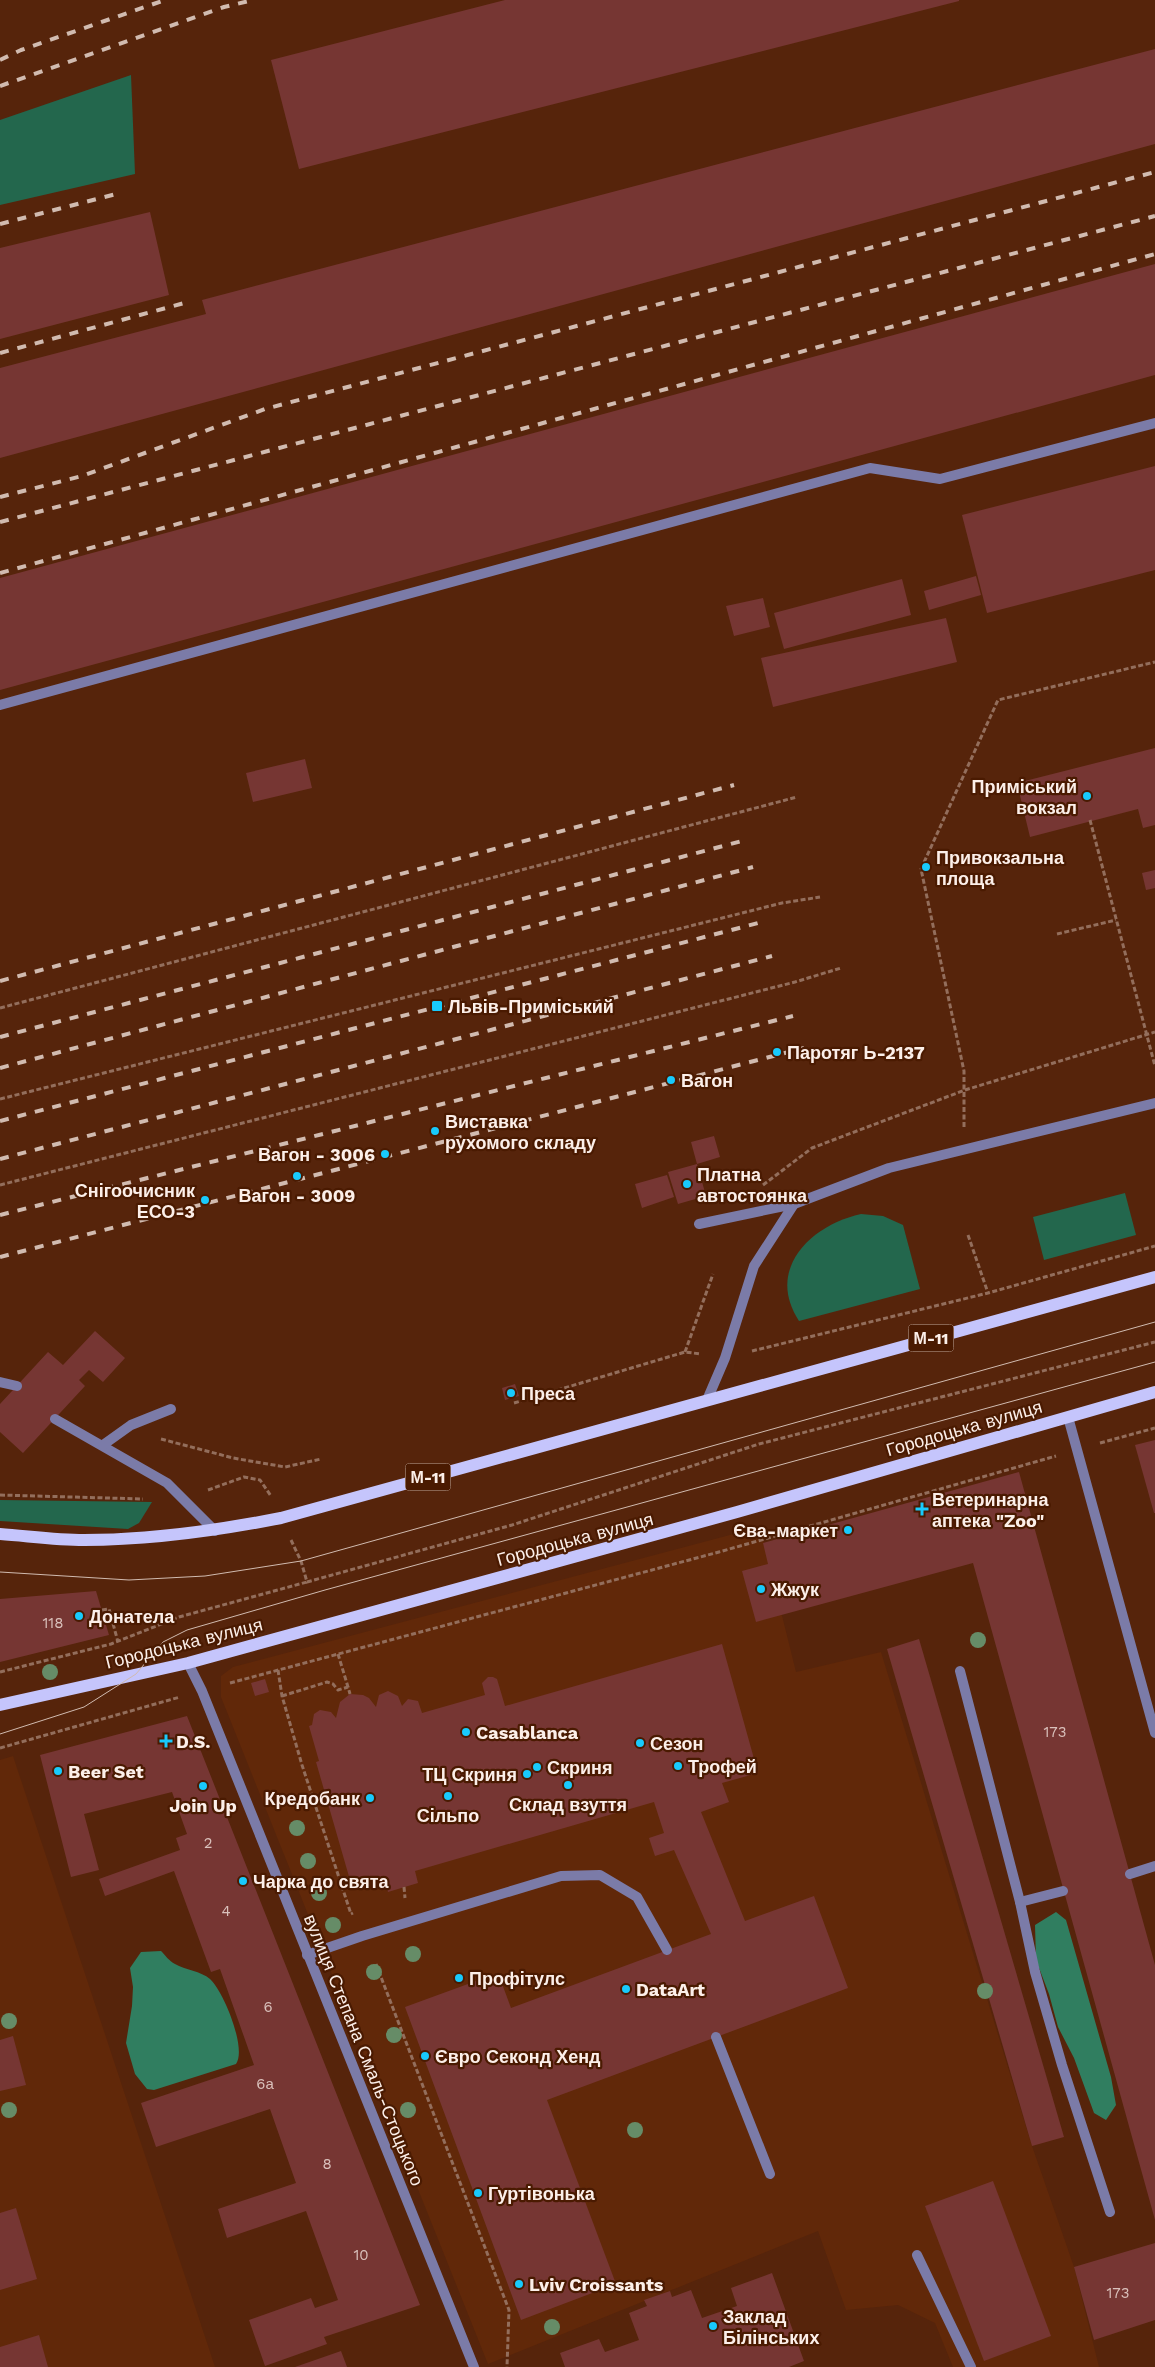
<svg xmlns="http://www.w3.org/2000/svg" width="1155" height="2367" viewBox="0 0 1155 2367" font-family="'Work Sans',sans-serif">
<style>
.built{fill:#612809}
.green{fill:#23674d}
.forest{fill:#307e60}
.building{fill:#763633}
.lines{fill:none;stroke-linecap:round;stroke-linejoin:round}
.path{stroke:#936e5c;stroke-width:3;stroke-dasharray:5 2.5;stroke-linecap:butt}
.service{stroke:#7b7ba8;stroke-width:10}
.tertiary{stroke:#7b7ba8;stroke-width:10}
.primary{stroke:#c5c5fc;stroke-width:12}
.tram{stroke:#d1bbb0;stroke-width:1}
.rail{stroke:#d1bbb0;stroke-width:4;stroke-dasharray:9 9;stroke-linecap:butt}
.tree{fill:#668c67}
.poi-dot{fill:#18cafc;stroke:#4a1a01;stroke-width:2}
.labels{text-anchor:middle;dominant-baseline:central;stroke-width:4.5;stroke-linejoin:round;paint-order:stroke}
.number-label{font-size:15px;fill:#dac1bc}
.shield{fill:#4a1a01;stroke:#c7afa3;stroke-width:1}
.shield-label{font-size:16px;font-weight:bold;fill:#fcefe9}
.poi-label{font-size:18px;font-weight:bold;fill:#fcefe9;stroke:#4a1a01;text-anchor:start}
.street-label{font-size:18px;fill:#fcefe9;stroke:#4a1a01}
</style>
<rect width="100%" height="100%" fill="#56240b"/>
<g class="built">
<polygon points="760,1527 796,1672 881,1652 1032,2146 1074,2267 1099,2367 953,2367 935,2323 898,2305 846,2310 818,2231 488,2364 221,1697 221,1676 233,1667"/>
<polygon points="13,1756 215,2367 0,2367 0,1760"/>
</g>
<g class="green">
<polygon points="131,75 135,174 0,205 0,120"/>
<polygon points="1125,1193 1136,1235 1044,1260 1033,1217"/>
<path d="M 861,1214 L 883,1216 L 903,1225 L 920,1289 L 799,1321 C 765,1269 811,1225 861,1214 Z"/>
<polygon points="0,1500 152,1502 139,1523 128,1529 0,1521"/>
</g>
<g class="forest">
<polygon points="1056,1912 1066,1920 1111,2077 1116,2105 1106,2120 1094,2113 1074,2058 1058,2027 1049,1994 1036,1960 1035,1925"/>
<path d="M 161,1951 C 165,1955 169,1961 175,1964 C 185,1970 201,1971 210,1979 C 224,1992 247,2049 236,2064 L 154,2090 L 147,2089 L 135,2074 L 126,2043 L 132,2006 L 133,1987 L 130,1968 L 141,1952 Z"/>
</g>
<g class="building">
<polygon points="505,0 959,0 959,1 299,169 271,60"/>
<polygon points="1155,49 1155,144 0,458 0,368 206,314 202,300"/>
<polygon points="150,212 169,295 0,339 0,248"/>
<polygon points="1155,264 1155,375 0,690 0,578"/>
<polygon points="1155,466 1155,570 987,613 962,515"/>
<polygon points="976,576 981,595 929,610 924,591"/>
<polygon points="902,579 911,615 784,649 774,613"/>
<polygon points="763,598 770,627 734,636 726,606"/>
<polygon points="946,618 957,662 773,707 761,658"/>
<polygon points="1155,748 1155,825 1143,828 1138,809 1030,837 1017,783"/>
<polygon points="305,759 312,788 253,802 246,773"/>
<polygon points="1155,870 1155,888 1146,890 1142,873"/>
<polygon points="714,1136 720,1157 697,1164 706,1196 678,1204 668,1172 697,1164 691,1142"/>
<polygon points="667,1175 674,1197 642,1208 635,1184"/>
<polygon points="95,1331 125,1358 103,1382 89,1370 79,1380 85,1386 23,1453 0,1432 0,1404 48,1352 63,1365"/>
<polygon points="515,1384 519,1396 505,1400 502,1388"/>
<polygon points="1155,1440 1155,1513 1154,1513 1135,1445"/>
<polygon points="1019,1472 1155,1965 1155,2220 973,1563 756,1622 742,1571 768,1564 763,1543"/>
<polygon points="96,1591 109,1635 0,1662 0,1599"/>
<polygon points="919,1639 1064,2137 1032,2146 887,1649"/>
<polygon points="722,1644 758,1773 722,1783 729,1802 701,1812 745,1921 814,1896 848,1988 547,2100 616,2284 521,2320 405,2007 498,1973 511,2008 711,1934 674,1850 655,1856 649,1838 664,1833 654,1802 415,1871 418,1883 388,1892 384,1878 352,1887 316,1762 319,1761 309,1726 312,1725 314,1714 320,1710 331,1712 336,1718 340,1702 350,1694 363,1695 369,1698 376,1707 379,1695 388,1691 398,1696 402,1706 408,1699 418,1701 422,1713 485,1695 482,1683 488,1677 493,1677 497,1679 505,1706"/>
<polygon points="265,1679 269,1692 255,1696 251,1683"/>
<polygon points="187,1716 420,2305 324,2337 327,2344 265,2366 249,2320 311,2298 315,2308 338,2300 306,2211 227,2238 218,2209 296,2183 270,2109 156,2147 141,2103 254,2065 220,1969 211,1972 174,1871 105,1896 99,1879 180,1850 176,1838 187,1834 172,1792 84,1814 99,1870 71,1877 40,1755"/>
<polygon points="13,2036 26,2085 0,2091 0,2040"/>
<polygon points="993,2181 1051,2336 984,2361 925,2206"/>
<polygon points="16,2208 37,2279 0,2290 0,2213"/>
<polygon points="1155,2243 1155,2320 1094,2340 1074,2267"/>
<polygon points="772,2273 804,2361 789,2367 565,2367 560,2353 599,2339 605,2352 639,2340 629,2313 647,2306 644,2300 670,2291 672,2297 691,2290 702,2318 737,2306 731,2288"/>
<polygon points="39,2335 48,2367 0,2367 0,2347"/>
<polygon points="341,2351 347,2367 295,2367"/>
</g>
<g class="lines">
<g class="path">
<polyline points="1090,820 1155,1066"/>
<polyline points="1057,934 1116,920"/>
<polyline points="0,1008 797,797"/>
<polyline points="0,1099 782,903 820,897"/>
<polyline points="964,1127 964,1071 921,869 998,700 1155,662"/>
<polyline points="0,1185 795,982 841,968"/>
<polyline points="763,1185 812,1148 965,1090 1155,1032"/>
<polyline points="968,1235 988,1293"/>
<polyline points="752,1351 988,1293 1155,1246"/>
<polyline points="685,1352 713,1274"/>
<polyline points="514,1403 685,1352 701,1354"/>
<polyline points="161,1439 233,1458 285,1467 321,1459"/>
<polyline points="1100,1443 1155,1428"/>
<polyline points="208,1490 244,1477 260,1480 271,1496"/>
<polyline points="0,1495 143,1499"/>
<polyline points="291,1540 301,1561 307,1582 512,1525 759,1444 1155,1342"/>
<polyline points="102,1610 109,1609 118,1642"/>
<polyline points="338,1654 348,1687"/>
<polyline points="278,1670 282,1696 302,1765 351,1914 353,1913"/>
<polyline points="0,1672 111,1644 179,1617 307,1582"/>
<polyline points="230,1683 719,1552 1056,1456"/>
<polyline points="282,1696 327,1682 333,1684 338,1690 348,1687 350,1694"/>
<polyline points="0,1748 180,1697"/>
<polyline points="404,1887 405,1898"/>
<polyline points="376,1964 509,2310 507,2367"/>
</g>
<g class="service">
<polyline points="0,705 870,468 940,479 1155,423"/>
<polyline points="699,1224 794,1204 889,1168 1155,1103"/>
<polyline points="0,1382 17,1386"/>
<polyline points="707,1400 725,1358 754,1266 794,1204"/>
<polyline points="1068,1417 1155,1733"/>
<polyline points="55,1419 167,1483 215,1531"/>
<polyline points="103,1445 131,1425 171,1409"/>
<polyline points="960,1671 1020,1902 1035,1972 1062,2065 1110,2212"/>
<polyline points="1130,1874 1155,1866"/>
<polyline points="1020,1902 1063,1891"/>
<polyline points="307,1955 362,1936 561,1876 600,1875 637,1897 667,1950"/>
<polyline points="716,2037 770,2174"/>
<polyline points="917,2255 971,2367"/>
</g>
<polyline class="tertiary" points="188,1663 202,1691 474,2367"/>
<g class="primary">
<path d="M 0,1534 C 28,1536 56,1540 84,1540 C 151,1540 215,1531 281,1518 L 1155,1277"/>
<polyline points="0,1705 188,1663 737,1512 1155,1392"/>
</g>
<g class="tram">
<polyline points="0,1572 129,1580 205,1576 301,1561 1155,1322"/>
<polyline points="0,1734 84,1707 136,1674 163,1642 187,1630 325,1590 1155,1362"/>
</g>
<g class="rail">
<polyline points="0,60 21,50 165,0"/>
<polyline points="0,86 224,7 253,0"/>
<polyline points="0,224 116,194"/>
<polyline points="0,353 188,302"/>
<polyline points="0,497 82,476 265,409 1155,172"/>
<polyline points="0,522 1155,216"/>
<polyline points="0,573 1155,254"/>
<polyline points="0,981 734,785"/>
<polyline points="0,1037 742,841"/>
<polyline points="0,1068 753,867"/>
<polyline points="0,1121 762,922"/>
<polyline points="0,1159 772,956"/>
<polyline points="0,1215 793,1016"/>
<polyline points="0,1257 804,1048"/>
</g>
</g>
<g class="tree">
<circle cx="978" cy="1640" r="8"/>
<circle cx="50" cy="1672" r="8"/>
<circle cx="297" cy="1828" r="8"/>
<circle cx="308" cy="1861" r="8"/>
<circle cx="319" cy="1893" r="8"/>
<circle cx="333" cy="1925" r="8"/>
<circle cx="413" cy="1954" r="8"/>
<circle cx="374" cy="1972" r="8"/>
<circle cx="985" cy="1991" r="8"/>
<circle cx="9" cy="2021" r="8"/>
<circle cx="394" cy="2035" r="8"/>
<circle cx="9" cy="2110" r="8"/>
<circle cx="408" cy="2110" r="8"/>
<circle cx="635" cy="2130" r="8"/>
<circle cx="552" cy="2327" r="8"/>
</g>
<g class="poi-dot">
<circle cx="1087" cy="796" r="5"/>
<circle cx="926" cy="867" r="5"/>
<rect x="431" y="1000" width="12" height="12" rx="2.5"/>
<circle cx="777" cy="1052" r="5"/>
<circle cx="671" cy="1080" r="5"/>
<circle cx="435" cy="1131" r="5"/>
<circle cx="385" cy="1154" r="5"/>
<circle cx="297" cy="1176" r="5"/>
<circle cx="687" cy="1184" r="5"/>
<circle cx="205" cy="1200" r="5"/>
<circle cx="511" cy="1393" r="5"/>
<path d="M919.5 1501.5h5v5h5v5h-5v5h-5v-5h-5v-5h5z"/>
<circle cx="848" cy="1530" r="5"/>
<circle cx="761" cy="1589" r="5"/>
<circle cx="79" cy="1616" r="5"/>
<circle cx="466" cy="1732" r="5"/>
<path d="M163.5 1733.5h5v5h5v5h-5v5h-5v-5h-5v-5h5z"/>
<circle cx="640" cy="1743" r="5"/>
<circle cx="678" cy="1766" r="5"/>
<circle cx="537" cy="1767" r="5"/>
<circle cx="58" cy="1771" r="5"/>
<circle cx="527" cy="1774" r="5"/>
<circle cx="568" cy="1785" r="5"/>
<circle cx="203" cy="1786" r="5"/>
<circle cx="448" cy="1796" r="5"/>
<circle cx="370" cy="1798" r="5"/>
<circle cx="243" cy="1881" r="5"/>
<circle cx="459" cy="1978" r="5"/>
<circle cx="626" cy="1989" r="5"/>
<circle cx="425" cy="2056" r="5"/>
<circle cx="478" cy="2193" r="5"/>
<circle cx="519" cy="2284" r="5"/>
<circle cx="713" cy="2326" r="5"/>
</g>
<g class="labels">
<g class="number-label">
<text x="53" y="1623">118</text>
<text x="1055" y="1732">173</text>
<text x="208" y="1843">2</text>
<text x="226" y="1911">4</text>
<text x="268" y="2007">6</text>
<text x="265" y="2084">6а</text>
<text x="327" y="2164">8</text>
<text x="361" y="2255">10</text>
<text x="1118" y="2293">173</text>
</g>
<g class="shield">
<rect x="908.5" y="1324.5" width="45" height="27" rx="4"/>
<rect x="405.5" y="1463.5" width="45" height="27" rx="4"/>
</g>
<g class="shield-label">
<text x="931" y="1338">М-11</text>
<text x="428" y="1477">М-11</text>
</g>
<g class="poi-label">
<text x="1077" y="786" text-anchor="end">Приміський<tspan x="1077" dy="21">вокзал</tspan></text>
<text x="936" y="857">Привокзальна<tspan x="936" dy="21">площа</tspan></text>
<text x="448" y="1006">Львів-Приміський</text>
<text x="787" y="1052">Паротяг Ь-2137</text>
<text x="681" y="1080">Вагон</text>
<text x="445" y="1121">Виставка<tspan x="445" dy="21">рухомого складу</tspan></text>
<text x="375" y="1154" text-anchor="end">Вагон - 3006</text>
<text x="697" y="1174">Платна<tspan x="697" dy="21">автостоянка</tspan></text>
<text x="195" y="1190" text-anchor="end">Снігоочисник<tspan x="195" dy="21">ЕСО-3</tspan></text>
<text x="297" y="1195" text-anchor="middle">Вагон - 3009</text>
<text x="521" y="1393">Преса</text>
<text x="932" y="1499">Ветеринарна<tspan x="932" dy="21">аптека "Zoo"</tspan></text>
<text x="838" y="1530" text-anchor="end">Єва-маркет</text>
<text x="771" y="1589">Жжук</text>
<text x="89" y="1616">Донатела</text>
<text x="476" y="1732">Casablanca</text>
<text x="176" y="1741">D.S.</text>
<text x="650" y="1743">Сезон</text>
<text x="688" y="1766">Трофей</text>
<text x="547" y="1767">Скриня</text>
<text x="68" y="1771">Beer Set</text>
<text x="517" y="1774" text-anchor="end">ТЦ Скриня</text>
<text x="360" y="1798" text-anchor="end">Кредобанк</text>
<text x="568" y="1804" text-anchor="middle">Склад взуття</text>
<text x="203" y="1805" text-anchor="middle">Join Up</text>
<text x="448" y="1815" text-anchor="middle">Сільпо</text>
<text x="253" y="1881">Чарка до свята</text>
<text x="469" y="1978">Профітулс</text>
<text x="636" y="1989">DataArt</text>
<text x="435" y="2056">Євро Секонд Хенд</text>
<text x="488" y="2193">Гуртівонька</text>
<text x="529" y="2284">Lviv Croissants</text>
<text x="723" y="2316">Заклад<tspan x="723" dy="21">Білінських</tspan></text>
</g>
<g class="street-label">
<text transform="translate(964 1428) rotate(-16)">Городоцька вулиця</text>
<text transform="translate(575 1539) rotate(-15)">Городоцька вулиця</text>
<text transform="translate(184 1643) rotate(-14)">Городоцька вулиця</text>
<text transform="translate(364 2050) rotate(68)">вулиця Степана Смаль-Стоцького</text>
</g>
</g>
</svg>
